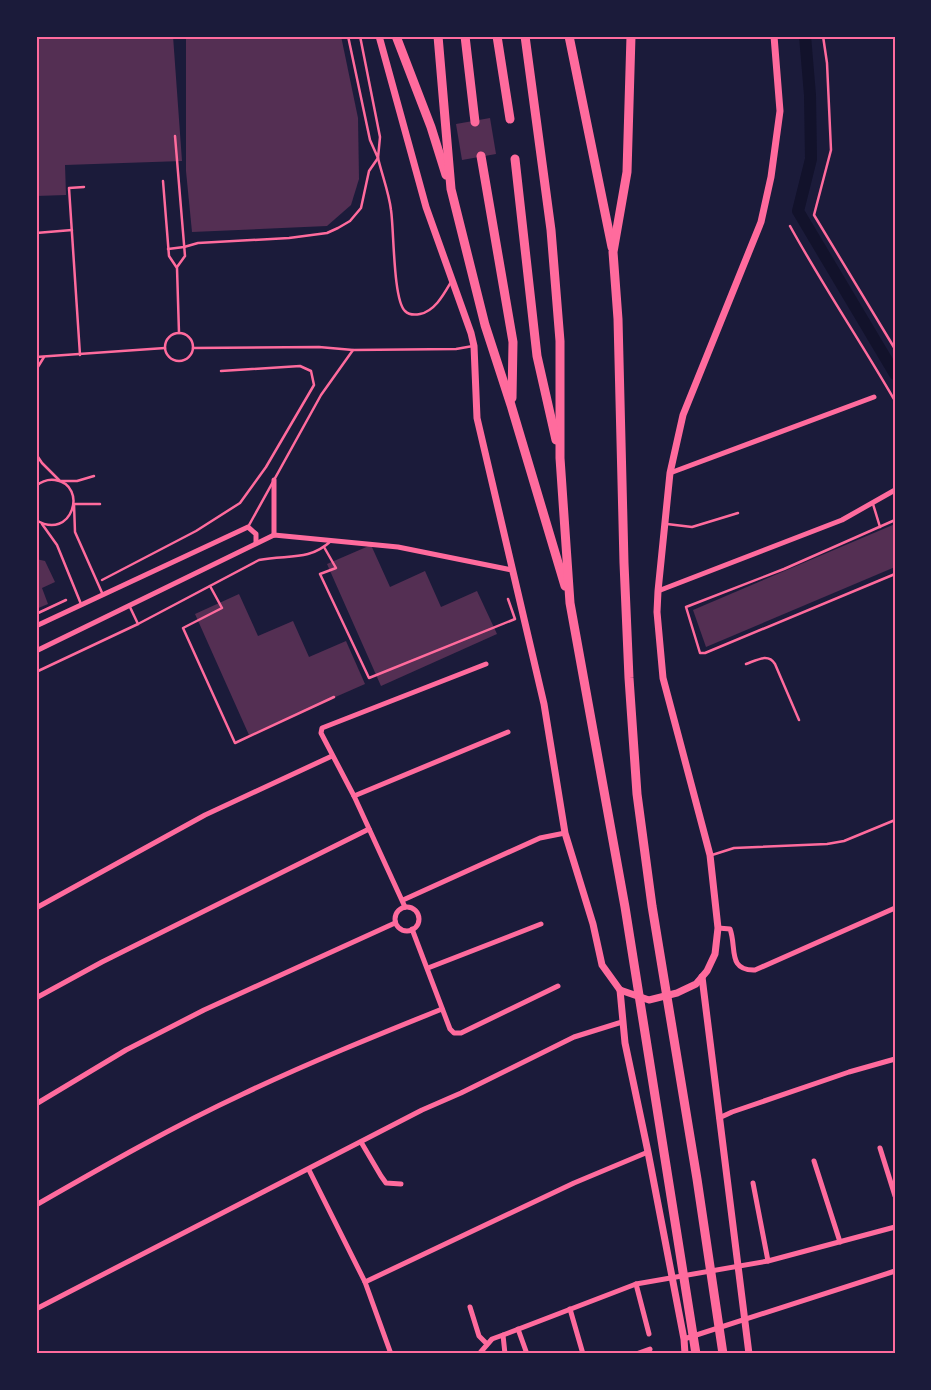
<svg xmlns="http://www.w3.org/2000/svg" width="931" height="1390" viewBox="0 0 931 1390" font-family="'DM Sans',sans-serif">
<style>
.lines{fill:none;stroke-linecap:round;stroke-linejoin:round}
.canal{stroke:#12122b;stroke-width:12}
.building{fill:#542f53}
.path{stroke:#ff6b9d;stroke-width:2.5}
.service{stroke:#ff6b9d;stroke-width:2.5}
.minor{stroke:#ff6b9d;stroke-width:5}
.secondary{stroke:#ff6b9d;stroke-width:7}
.motorway{stroke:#ff6b9d;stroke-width:9}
.neatline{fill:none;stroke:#ff6b9d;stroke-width:2}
</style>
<rect width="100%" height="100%" fill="#1b1b3a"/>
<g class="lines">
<polyline class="canal" points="805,36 810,95 811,159 798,211 895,374"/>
</g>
<g class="building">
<polygon points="36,36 173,36 182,161 65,165 66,195 36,196"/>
<polygon points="186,36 341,36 358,118 359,179 351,205 327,226 192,232 186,171"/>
<polygon points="490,118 496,154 462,160 456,124"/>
<polygon points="895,524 895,567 706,647 693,610"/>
<polygon points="371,545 390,587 425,571 441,607 477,591 497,634 381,686 327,564"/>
<polygon points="36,559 45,561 55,582 42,588 48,604 36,609"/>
<polygon points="239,594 258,636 293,621 309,657 346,641 365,684 249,735 195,614"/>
</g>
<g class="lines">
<g class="path">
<polyline points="823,36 827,63 831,150 814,215 895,349"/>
<path d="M 790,226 C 823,286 861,342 895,401"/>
<polyline points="102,580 196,531 240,503 266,467 314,385 311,371 300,366 221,371"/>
<polyline points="36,614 66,600"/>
</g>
<g class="service">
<polyline points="348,36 370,140 378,158 380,137 360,36"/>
<polyline points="175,136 185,256 177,267"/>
<path d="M 378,158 C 382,175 389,193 391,210 C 394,229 393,300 405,311 C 409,315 415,315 420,314 C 435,311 444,294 451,282"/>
<polyline points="163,181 169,256 177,268 179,333"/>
<polyline points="36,233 72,230"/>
<polyline points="168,249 184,247 198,243 289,238 327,233 338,228 350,221 361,208 369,171 378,158"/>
<circle cx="179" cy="347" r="14"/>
<polyline points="193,348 319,347 353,350 456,349 473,346"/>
<polyline points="80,355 69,188 84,187"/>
<polyline points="36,357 165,348"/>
<polyline points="36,370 44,357"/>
<polyline points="36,454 42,463 60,481 77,481 94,476"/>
<path d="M 36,486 C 42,481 48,479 55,480 C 89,485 72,542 36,520"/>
<polyline points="100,504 74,504 75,532 103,595"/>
<polyline points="873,504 880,527"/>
<polyline points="895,520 784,569 686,607 700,653 705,653 895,574"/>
<polyline points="42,524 57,545 81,604"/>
<polyline points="667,524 692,527 738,513"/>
<polyline points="248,527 321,395 353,350"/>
<polyline points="324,547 336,568 320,574 369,678 515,619 508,599"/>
<polyline points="210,586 222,608 183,628 235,743 334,697"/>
<polyline points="129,605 138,624"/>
<path d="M 746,664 C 757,660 768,653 775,664 L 799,720"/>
<path d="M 36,672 L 138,624 L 259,560 C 287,554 308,562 331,541"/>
<polyline points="712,855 734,848 827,844 844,841 895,820"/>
</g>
<g class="minor">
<polyline points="670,473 874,397"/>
<polyline points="274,535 274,480"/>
<polyline points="658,591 842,520 895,490"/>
<polyline points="36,626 248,527 256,534 256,543"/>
<polyline points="36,651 274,535 398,547 512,570"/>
<polyline points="354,796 508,732"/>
<polyline points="403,900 540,838 565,833"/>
<polyline points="405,907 354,796 321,733 322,728 486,664"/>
<circle cx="407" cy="919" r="12"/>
<polyline points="36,908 205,815 332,756"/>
<path d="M 718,928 L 730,929 C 737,947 727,971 755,970 L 895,908"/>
<polyline points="412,929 450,1029 454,1033 461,1033 558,986"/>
<polyline points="428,968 541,924"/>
<polyline points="36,998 102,962 369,829"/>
<polyline points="36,1104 126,1050 204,1010 395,923"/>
<polyline points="719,1118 732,1112 849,1072 895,1059"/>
<polyline points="361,1142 381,1176 386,1183 401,1184"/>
<polyline points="880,1148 895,1196"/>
<polyline points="814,1161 840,1242"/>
<polyline points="309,1170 365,1282 391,1354"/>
<path d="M 36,1205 C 104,1166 172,1127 243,1094 C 308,1063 375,1036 442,1009"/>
<polyline points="768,1261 895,1227"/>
<polyline points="365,1282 574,1183 648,1152"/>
<polyline points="636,1284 649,1334"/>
<polyline points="470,1307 479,1336 487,1344"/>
<polyline points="36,1309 422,1110 461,1093 574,1037 622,1022"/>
<polyline points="570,1309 583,1354"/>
<polyline points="518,1329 527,1354"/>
<polyline points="503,1335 636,1284 768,1261 753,1183"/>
<polyline points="684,1339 895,1271"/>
<polyline points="479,1354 492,1339 503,1335 505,1354"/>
<polyline points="636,1354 650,1349"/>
</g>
<g class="secondary">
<polyline points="379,36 426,207 471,333 474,346 477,418 544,704 565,833 593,924 602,965 620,990 649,1000 677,993 696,984 707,971 715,954 718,928 710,855 663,678 657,612 658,591 670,473 683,415 761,222 771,177 780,111 774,36"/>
<polyline points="702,977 749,1354"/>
<polyline points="620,990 625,1043 648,1152 684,1339 685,1354"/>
</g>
<g class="motorway">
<polyline points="396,36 431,127 446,175"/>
<polyline points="438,36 451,189 485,325 511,405 565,586"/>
<polyline points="465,36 475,122"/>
<polyline points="497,36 510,119"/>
<polyline points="525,36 551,230 560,341 560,458 570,603 625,907 696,1354"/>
<polyline points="569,36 612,247"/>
<polyline points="631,36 627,172 613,252 618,319 624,563 629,678 637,794 652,906 697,1179 723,1354"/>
<polyline points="481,156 513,342 512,398"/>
<polyline points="515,159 537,356 556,440"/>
</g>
</g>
<rect width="931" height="1390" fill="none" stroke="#1b1b3a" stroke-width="75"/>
<rect x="38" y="38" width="856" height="1314" class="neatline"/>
</svg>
